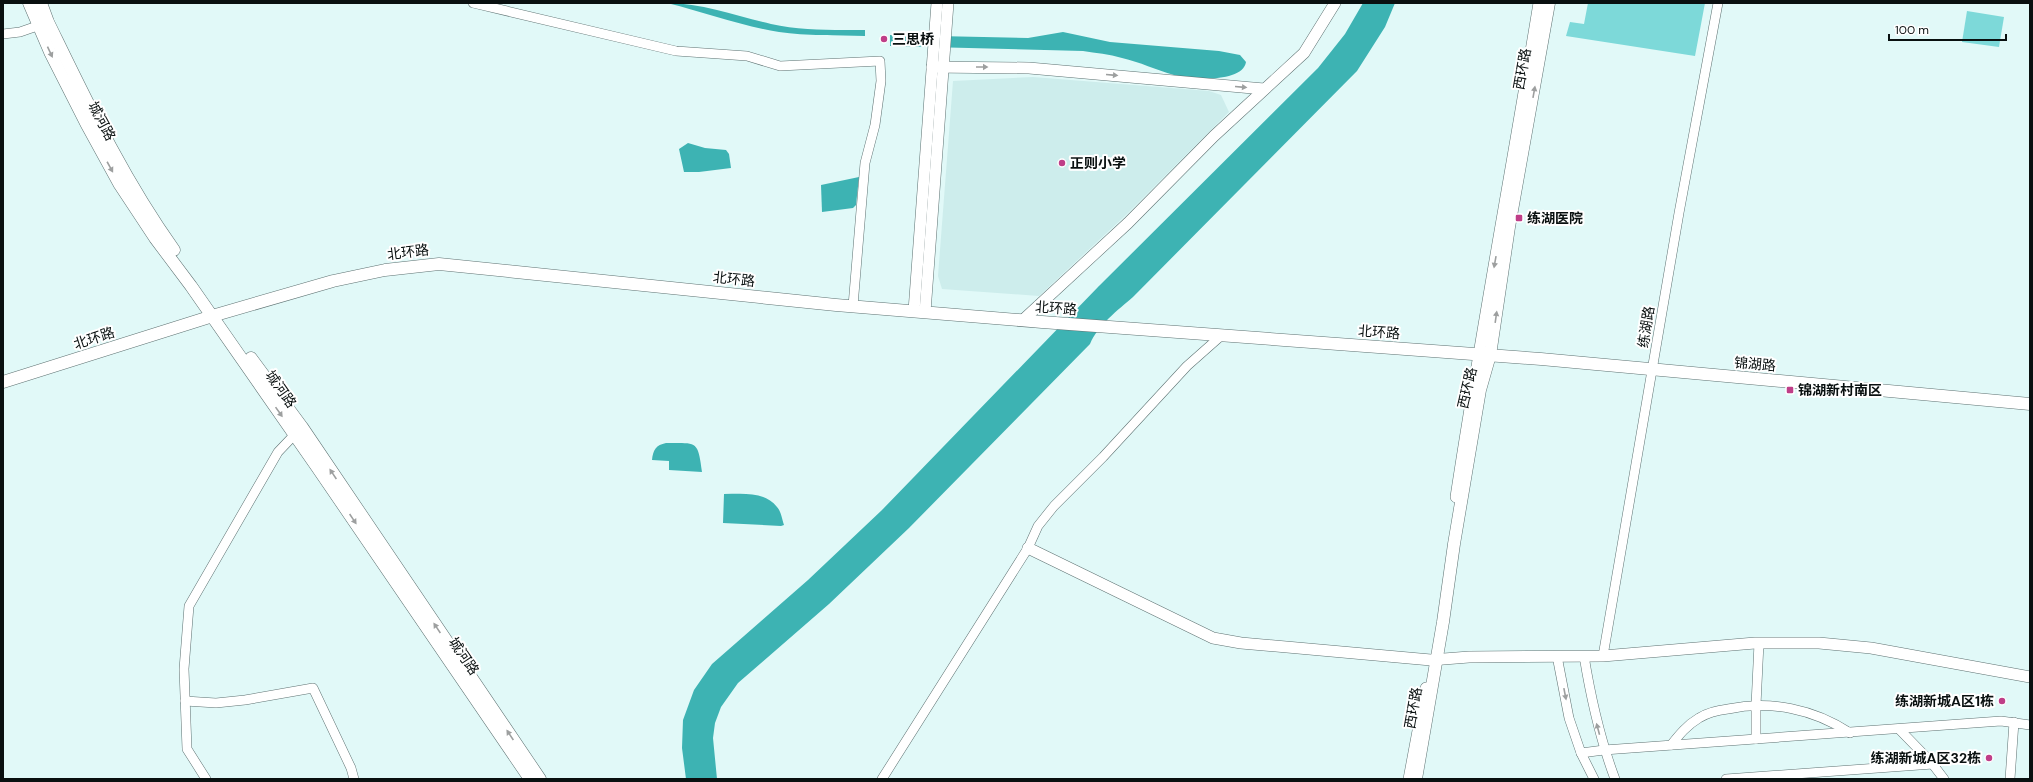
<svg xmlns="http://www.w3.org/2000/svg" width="2033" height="782" viewBox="0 0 2033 782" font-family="'DM Sans','Noto Sans SC',sans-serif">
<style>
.built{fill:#cdedec}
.green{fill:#7dd9d9}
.water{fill:#3db3b3}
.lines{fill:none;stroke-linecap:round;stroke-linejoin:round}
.minor-casing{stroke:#5e7272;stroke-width:10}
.tertiary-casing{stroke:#5e7272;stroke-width:12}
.secondary-casing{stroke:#5e7272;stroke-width:13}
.minor{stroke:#fff;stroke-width:9}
.tertiary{stroke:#fff;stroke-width:11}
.secondary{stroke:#fff;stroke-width:12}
.oneway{fill:#9d9f9f}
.poi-dot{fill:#bf3e88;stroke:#fff;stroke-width:1.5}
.labels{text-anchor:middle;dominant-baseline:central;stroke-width:4;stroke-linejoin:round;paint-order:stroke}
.poi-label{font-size:14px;font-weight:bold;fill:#091010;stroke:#fff;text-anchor:start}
.street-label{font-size:14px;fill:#091010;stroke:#fff}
</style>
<rect width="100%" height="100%" fill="#e1f9f8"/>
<polygon class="built" points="1033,77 1209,91 1221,95 1229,112 1126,215 1039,296 942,289 938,276 953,81"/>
<g class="green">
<polygon points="1588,3 1705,3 1695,56 1566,36 1570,22 1584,24"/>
<polygon points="1967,11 2004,17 1999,47 1962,42"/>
</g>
<g class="water">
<path d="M 667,3 C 703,3 736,16 771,24 C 802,31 834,30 865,30 L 865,36 C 836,35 807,36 779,32 C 741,26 704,12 667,3 Z"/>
<path d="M 1363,3 L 1395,3 L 1385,27 L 1357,71 L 1133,297 C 1118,310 1098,325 1090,344 L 909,528 L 829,604 L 738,683 L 721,707 L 715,723 L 713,738 L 717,779 L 686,779 L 682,748 L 683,720 L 694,690 L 712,664 L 808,580 L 882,510 L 1098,287 L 1318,68 L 1345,34 Z"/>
<path d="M 1063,32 L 1110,42 L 1219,51 L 1240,55 L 1246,62 C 1243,83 1190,80 1174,75 C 1156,70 1140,62 1122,58 C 1109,54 1096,53 1083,51 L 890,46 L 890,35 L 1028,38 Z"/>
<polygon points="688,143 705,148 726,150 729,154 731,168 699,172 684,172 679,149"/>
<polygon points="859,177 856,205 853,208 822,212 821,185"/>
<path d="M 666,443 C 697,443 698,440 702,472 L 669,470 L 669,461 L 652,460 C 653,450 656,445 666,443 Z"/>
<path d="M 724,494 C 743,494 764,491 777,507 C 781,511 782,519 784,525 L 781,526 L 723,523 Z"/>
</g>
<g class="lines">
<defs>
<g id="minor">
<polyline points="473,3 676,51 747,56 780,66 880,61 881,81 875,125 865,163 853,306"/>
<polyline points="3,34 20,32 43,24"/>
<polyline points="1557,656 1569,718 1581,753 1594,779"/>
<path d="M 1584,656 C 1591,699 1600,739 1615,779"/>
<polyline points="1603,656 1679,213 1718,3"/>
<polyline points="185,701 216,703 245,700 313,688 351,768 354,779"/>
<polyline points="1899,729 1931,762 1944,779"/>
<polyline points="1756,739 1756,705 1759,643"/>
<path d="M 1671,745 C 1679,735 1687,725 1699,718 C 1707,713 1719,710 1728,709 C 1770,700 1814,709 1850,733"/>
<polyline points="1581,753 1604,750 2001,721 2030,725"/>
<polyline points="206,779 187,749 184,669 189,606 278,452 298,431"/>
<polyline points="882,779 1028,548 1038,526 1054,506 1103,457 1187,366 1222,335"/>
<polyline points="1726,779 1933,764"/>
<polyline points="2010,779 2014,722"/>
</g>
<g id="tertiary">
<polyline points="932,67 1029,68 1264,89"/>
<polyline points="914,311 937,3"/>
<polyline points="925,312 948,3"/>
<polyline points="1023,320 1128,223 1214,136 1304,53 1335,3"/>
<path d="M 1456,497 C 1481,332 1512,168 1539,3"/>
<polyline points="1028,548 1213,638 1241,643 1431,660 1469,657 1603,656 1755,643 1819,643 1871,648 2030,677"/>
<polyline points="1409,779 1426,688"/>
</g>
<g id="secondary">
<polyline points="29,3 50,52 86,123 120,185 155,238 191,286 317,467 530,779"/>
<path d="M 41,3 L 48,22 C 86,100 123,179 174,250"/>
<polyline points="251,358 302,427 540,779"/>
<polyline points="3,382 219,314 333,281 385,270 439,264 836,305 1042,322 1541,359 2030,404"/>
<polyline points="1416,779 1443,622 1454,544 1480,390 1490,355 1509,227 1549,3"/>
</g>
</defs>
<use href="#minor" class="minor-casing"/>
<use href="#tertiary" class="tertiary-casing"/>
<use href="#secondary" class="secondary-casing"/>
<use href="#minor" class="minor"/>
<use href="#tertiary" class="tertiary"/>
<use href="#secondary" class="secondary"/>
</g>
<defs><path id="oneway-solid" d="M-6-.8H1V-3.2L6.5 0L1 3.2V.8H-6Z"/></defs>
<g class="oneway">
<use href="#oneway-solid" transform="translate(50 52) rotate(65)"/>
<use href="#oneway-solid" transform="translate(982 67)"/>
<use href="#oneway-solid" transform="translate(1112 75) rotate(5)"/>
<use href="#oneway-solid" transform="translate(1241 87) rotate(5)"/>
<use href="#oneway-solid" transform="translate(1534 92) rotate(-80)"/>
<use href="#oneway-solid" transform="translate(110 167) rotate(61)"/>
<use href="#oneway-solid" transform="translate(1495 262) rotate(100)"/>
<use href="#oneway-solid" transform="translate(1496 317) rotate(-82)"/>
<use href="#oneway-solid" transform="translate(279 412) rotate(55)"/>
<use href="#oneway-solid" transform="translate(333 474) rotate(-124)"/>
<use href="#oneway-solid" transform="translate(353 519) rotate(56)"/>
<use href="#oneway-solid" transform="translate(437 628) rotate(-124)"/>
<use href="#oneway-solid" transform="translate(1565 694) rotate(79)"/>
<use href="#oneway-solid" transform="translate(1598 729) rotate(-105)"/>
<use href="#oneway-solid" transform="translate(510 735) rotate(-124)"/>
</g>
<g class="poi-dot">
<circle cx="884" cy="39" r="4"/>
<circle cx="1062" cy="163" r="4"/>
<rect x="1515" y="214" width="8" height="8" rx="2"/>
<rect x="1786" y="386" width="8" height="8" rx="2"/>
<circle cx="2002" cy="701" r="4"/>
<circle cx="1989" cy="758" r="4"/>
</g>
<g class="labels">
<g class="poi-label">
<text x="892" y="39">三思桥</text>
<text x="1070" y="163">正则小学</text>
<text x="1527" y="218">练湖医院</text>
<text x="1798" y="390">锦湖新村南区</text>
<text x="1994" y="701" text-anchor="end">练湖新城A区1栋</text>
<text x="1981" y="758" text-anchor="end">练湖新城A区32栋</text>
</g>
<g class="street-label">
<text transform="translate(1522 69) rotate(-80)">西环路</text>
<text transform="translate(102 121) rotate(62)">城河路</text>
<text transform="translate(408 252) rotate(-7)">北环路</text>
<text transform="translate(734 279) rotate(6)">北环路</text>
<text transform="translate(1056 308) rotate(4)">北环路</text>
<text transform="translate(1646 327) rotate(-81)">练湖路</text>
<text transform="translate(1379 332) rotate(4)">北环路</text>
<text transform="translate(94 338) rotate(-18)">北环路</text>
<text transform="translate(1755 364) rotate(5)">锦湖路</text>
<text transform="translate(1467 388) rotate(-77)">西环路</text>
<text transform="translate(281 389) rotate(55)">城河路</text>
<text transform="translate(464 656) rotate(56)">城河路</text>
<text transform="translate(1413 708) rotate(-80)">西环路</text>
</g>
</g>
<rect width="2033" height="782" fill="none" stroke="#091010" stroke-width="8"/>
<path d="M1889 34v6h117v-6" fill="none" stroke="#091010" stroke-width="2"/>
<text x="1895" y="34" font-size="12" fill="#091010" stroke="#ffffff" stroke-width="3" paint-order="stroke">100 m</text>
</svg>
